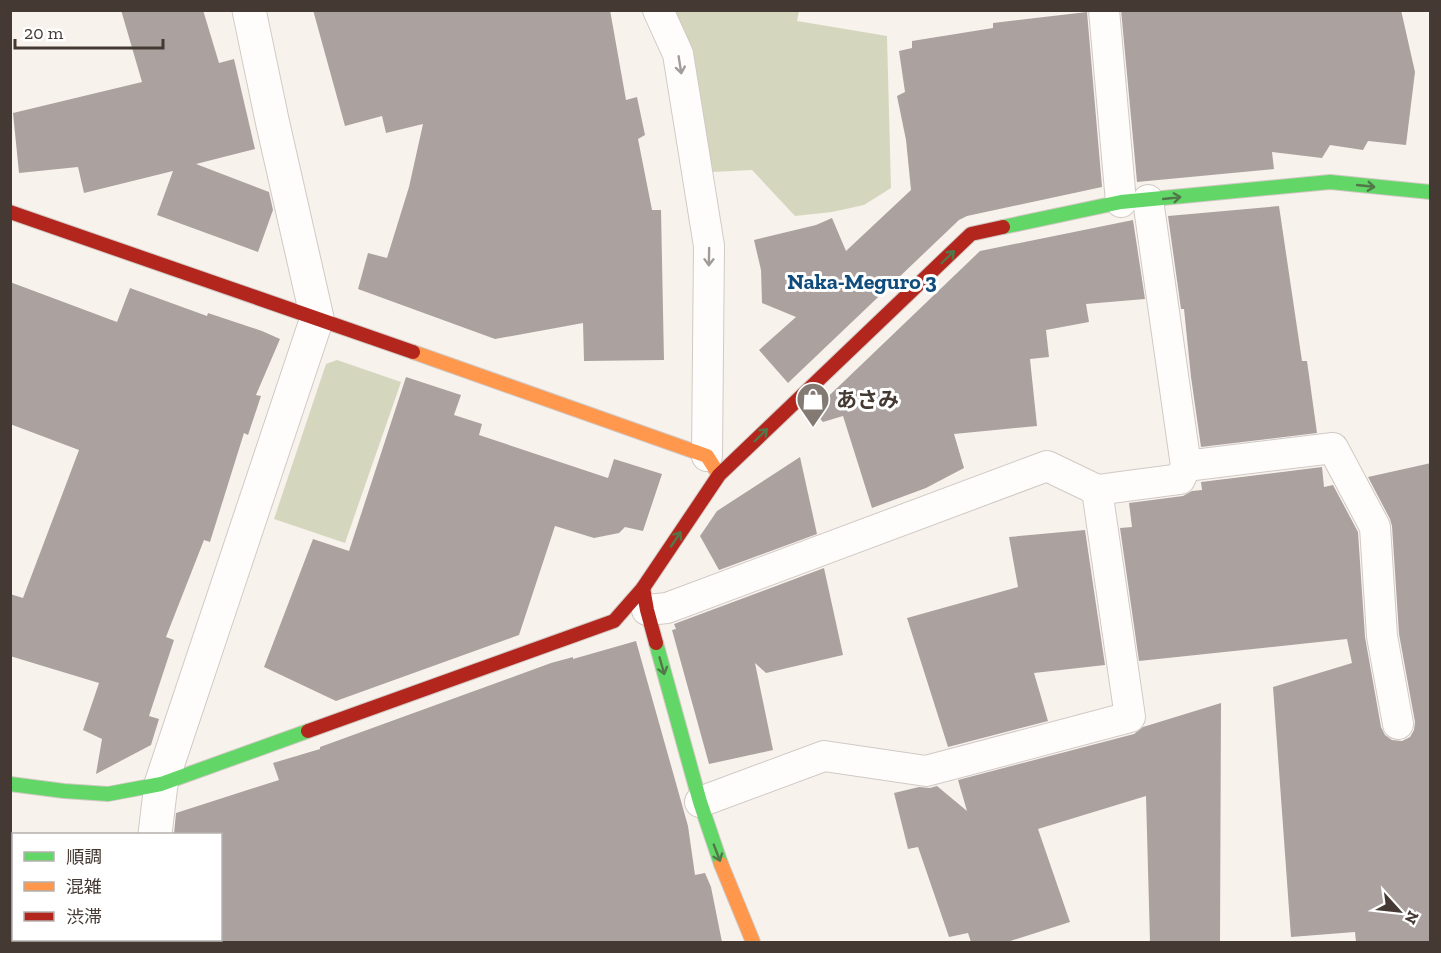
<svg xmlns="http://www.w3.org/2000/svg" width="1441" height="953" viewBox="0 0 1441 953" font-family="'Zilla Slab','Noto Sans JP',serif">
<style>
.forest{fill:#d4d7bd}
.building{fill:#aba2a0}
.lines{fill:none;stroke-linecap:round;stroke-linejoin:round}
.lane-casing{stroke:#d1c9c4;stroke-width:32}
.street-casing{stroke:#d1c9c4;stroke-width:35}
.fast-casing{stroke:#d1c9c4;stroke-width:16}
.slow-casing{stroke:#d1c9c4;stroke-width:16}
.jam-casing{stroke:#d1c9c4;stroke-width:16}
.lane{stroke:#fefdfc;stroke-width:30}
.street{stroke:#fefdfc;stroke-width:33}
.fast{stroke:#63d668;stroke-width:14}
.slow{stroke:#ff974d;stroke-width:14}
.jam{stroke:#b3261e;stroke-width:14}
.oneway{stroke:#a29c98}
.oneway2{stroke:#517848}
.labels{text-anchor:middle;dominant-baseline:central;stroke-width:6;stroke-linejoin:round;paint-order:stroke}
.poi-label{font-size:21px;font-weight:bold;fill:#453a33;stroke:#fff;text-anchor:start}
.neighbourhood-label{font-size:22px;font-weight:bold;fill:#104c7c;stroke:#fff}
</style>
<rect width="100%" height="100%" fill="#f8f2ed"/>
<g class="forest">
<polygon points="670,11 799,11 797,21 887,36 891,188 864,205 832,212 795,216 752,170 712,172"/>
<polygon points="337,360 401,382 345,543 274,519 326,364"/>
</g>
<g class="building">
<polygon points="121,10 203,10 219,63 234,59 255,149 196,164 269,192 273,210 258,252 157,215 173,171 84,193 78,167 19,173 13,113 142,82"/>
<polygon points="313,10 610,10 626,100 637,97 645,135 638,139 652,210 661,210 664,360 584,361 583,323 495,339 358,289 368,253 387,258 409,187 423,124 386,133 382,116 345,126"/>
<polygon points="1121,10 1401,10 1415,72 1406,145 1368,141 1363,150 1330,145 1322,158 1272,152 1274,169 1137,182"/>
<polygon points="1087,12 1102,187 967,216 959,220 788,383 759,350 796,317 762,303 761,270 754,240 816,225 832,218 846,251 911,190 906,140 897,96 905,92 899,51 912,48 912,41 993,28 993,23"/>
<polygon points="1279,206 1302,361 1307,361 1317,433 1201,447 1191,377 1184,309 1181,309 1168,216"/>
<polygon points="1133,220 1145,299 1086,304 1089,322 1046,330 1049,357 1030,359 1037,426 954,434 964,468 926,488 872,508 843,416 823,422 813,411 980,251"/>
<polygon points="10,282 117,322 130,288 207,316 208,313 262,331 280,339 256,395 261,396 248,435 244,433 210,542 204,540 166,637 174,640 149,716 159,719 151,745 96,774 102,739 83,730 99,683 10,656 10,594 23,598 79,450 10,424"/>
<polygon points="406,377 461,395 454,415 482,424 479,435 608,478 614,459 662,474 643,531 625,527 619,533 594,538 555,526 519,635 336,701 264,667 313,539 349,551"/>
<polygon points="800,457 817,534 719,570 700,536 717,511"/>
<polygon points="1431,463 1431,942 1356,942 1355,932 1291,937 1273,687 1352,663 1347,639 1139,661 1120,528 1132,527 1129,503 1183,496 1192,491 1202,490 1201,482 1322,467 1324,487 1333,485 1358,532 1365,637 1381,727 1385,735 1392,740 1402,741 1410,737 1414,730 1415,722 1399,634 1392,526 1390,519 1368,477"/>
<polygon points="1085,530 1105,665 1034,673 1048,721 948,747 907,618 1018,587 1009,537"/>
<polygon points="824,568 843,655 766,673 755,663 773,750 709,764 672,630 676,629 674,624"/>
<polygon points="636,641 688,826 695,875 705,873 711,887 722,942 220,942 220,834 174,834 176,813 279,780 273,763 320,749 320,747 551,663 573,657 573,659"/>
<polygon points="1221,703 1220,942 1150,942 1146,796 1038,829 1070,922 1007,942 971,942 968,933 949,937 918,847 908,849 894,793 919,787 930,788 937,786 967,811 958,780 1134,734 1143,727"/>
</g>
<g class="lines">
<defs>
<g id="lane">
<polyline points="658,10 678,54 709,246 707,456"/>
<polyline points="1104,10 1121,202"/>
<polyline points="1186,466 1333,448 1375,527 1382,636 1398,724"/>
<polyline points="1097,490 1180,479 1186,466 1148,200"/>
<polyline points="647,610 667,608 1047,466 1097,490 1130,717 926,771 824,756 700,802"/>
</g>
<g id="street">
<polyline points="155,834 161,784 317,318 272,120 249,10"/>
<polyline points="145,942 146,940"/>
</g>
<g id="fast">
<polyline points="1003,227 1121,202 1330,182 1430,192"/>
<polyline points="656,643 700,802 721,864"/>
<polyline points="10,784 64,791 108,794 161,784 308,731"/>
</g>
<g id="slow">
<polyline points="413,352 707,456 719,475"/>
<polyline points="721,864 753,942"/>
</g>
<g id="jam">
<polyline points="10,212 413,352"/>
<polyline points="643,588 719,475 971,234 1003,227"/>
<polyline points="308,731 614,621 643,588 647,610 656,643"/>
</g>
</defs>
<use href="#lane" class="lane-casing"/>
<use href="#street" class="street-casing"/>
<use href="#fast" class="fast-casing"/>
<use href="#slow" class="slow-casing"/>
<use href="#jam" class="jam-casing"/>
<use href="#lane" class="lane"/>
<use href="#street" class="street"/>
<use href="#fast" class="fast"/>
<use href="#slow" class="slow"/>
<use href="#jam" class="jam"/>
</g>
<defs><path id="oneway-shaft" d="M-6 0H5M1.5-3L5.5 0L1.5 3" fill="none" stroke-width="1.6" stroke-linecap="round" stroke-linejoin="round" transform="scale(1.5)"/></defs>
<g class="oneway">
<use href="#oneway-shaft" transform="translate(680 65) rotate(81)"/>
<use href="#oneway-shaft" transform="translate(709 257) rotate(91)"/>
</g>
<g class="oneway2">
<use href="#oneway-shaft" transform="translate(1366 186) rotate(6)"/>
<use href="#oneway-shaft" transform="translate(1172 198) rotate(-6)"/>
<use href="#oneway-shaft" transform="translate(948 257) rotate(-44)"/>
<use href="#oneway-shaft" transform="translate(761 435) rotate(-44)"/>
<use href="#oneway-shaft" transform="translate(676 539) rotate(-56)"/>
<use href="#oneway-shaft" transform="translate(662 666) rotate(74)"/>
<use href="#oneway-shaft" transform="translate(717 853) rotate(69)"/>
</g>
<defs>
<symbol id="shop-pin" viewBox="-11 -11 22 30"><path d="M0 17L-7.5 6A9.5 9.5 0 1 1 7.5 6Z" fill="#847a74" stroke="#fff"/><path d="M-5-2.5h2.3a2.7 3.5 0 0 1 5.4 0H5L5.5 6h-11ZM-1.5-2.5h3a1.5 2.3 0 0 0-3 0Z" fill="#fff"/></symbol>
</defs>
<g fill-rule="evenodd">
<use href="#shop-pin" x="794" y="380" width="38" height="52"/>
</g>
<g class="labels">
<g class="poi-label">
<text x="836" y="399">あさみ</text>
</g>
<g class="neighbourhood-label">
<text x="862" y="281">Naka-Meguro 3</text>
</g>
</g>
<rect width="1441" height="953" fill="none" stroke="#453a33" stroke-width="24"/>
<rect x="12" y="833" width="210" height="108" fill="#ffffff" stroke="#b5b0ad" stroke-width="1.5"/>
<rect x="24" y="852" width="30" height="9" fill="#63d668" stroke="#b5b0ad" stroke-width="1.5"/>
<text x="66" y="863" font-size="18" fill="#453a33">順調</text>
<rect x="24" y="882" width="30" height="9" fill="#ff974d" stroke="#b5b0ad" stroke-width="1.5"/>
<text x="66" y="893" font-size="18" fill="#453a33">混雑</text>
<rect x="24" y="912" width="30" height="9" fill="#b3261e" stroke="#b5b0ad" stroke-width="1.5"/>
<text x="66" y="923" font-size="18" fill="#453a33">渋滞</text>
<g transform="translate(1399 911) rotate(117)" stroke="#ffffff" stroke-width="4.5" paint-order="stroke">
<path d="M0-4.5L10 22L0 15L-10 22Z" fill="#453a33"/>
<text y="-9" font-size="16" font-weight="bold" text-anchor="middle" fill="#453a33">N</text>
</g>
<path d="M15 39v9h148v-9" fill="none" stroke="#453a33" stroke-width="3"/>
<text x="24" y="39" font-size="18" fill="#453a33" stroke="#ffffff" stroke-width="4.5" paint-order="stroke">20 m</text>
</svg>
